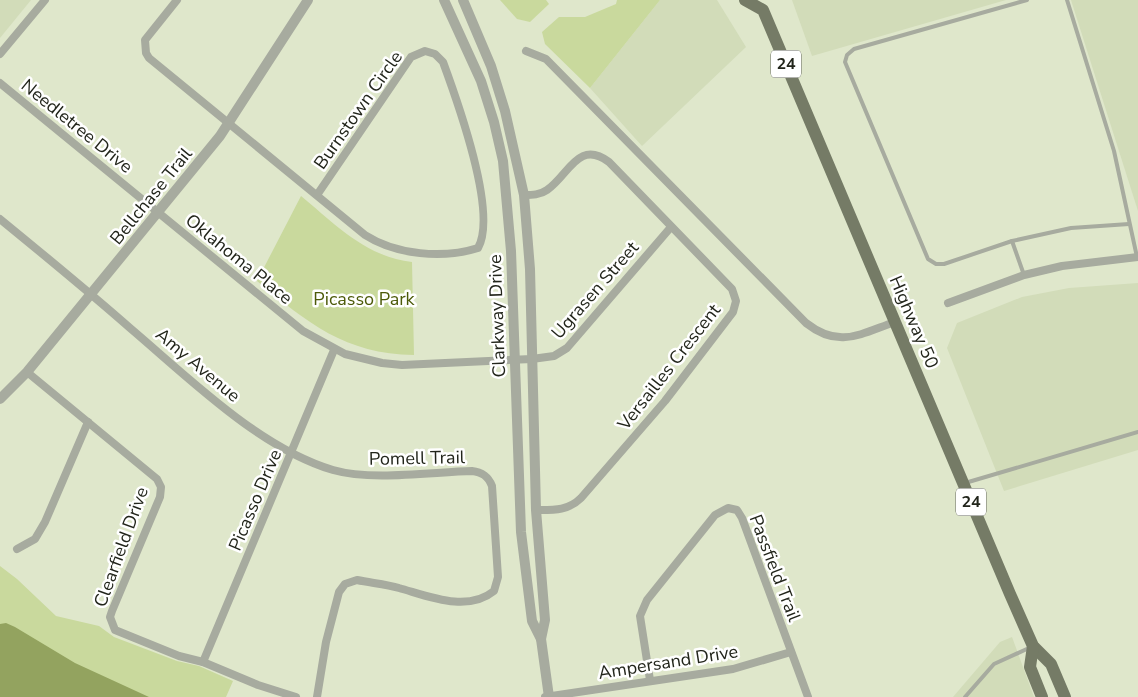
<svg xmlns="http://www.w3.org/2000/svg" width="1138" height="697" viewBox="0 0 1138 697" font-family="'Nunito Sans',sans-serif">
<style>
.built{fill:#d2dcb9}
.green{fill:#c9d99d}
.water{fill:#93a35f}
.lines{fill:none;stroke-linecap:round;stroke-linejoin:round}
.service{stroke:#a7ab9f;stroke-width:4}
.minor{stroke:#a7ab9f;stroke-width:8}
.tertiary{stroke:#a7ab9f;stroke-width:10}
.primary{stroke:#757b66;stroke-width:12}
.labels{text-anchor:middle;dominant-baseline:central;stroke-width:5;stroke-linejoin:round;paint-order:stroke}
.shield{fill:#fff;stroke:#64665f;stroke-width:1}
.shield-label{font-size:16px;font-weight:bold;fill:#22251b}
.street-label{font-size:18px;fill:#22251b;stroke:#fff}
.park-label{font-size:18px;fill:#4c5a09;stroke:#fff}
</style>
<rect width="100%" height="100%" fill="#dfe7cb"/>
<g class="built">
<polygon points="0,0 31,0 0,38"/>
<polygon points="660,0 717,0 746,47 642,146 590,88"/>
<polygon points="792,0 1006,0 812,56"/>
<polygon points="1071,0 1138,0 1138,211"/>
<polygon points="1138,283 1138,450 1004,491 947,348 957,323 1022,297 1069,288"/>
<polygon points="1012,637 1034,697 953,697 1000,642"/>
</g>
<g class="green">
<polygon points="500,0 546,0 549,4 530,22 517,19"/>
<polygon points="617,0 660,0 590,88 545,44 542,32 559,17 585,17 616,4"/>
<path d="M 301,196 C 335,224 366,257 412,262 L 414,355 C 345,354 308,323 257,281 Z"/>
<polygon points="0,566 17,579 56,616 99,626 114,637 177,661 199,666 233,681 226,697 0,697"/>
</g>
<polygon class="water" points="6,623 15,627 75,663 149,697 0,697 0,624"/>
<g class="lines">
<g class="service">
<polyline points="1067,0 1114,151 1137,257"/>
<polyline points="1012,241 944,264 936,264 928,259 845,62 847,55 854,49 1027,0"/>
<polyline points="1024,275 1012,241 1071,228 1129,224"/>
<polyline points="965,483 1138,432"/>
<polyline points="965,697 994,664 1029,648"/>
</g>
<g class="minor">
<path d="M 177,0 L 145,40 L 146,53 L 149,58 L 365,235 C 396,255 443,259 478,248 C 498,213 457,100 443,62 L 435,54 L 425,51 L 411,57 L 317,195"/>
<path d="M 526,51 L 546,59 L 806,323 C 839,349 860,334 895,322"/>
<polyline points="0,54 45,0"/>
<polyline points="0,83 303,331 345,354 382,363 402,365 532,359 554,356 567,348 671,227"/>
<path d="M 524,195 C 532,195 540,195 547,190 C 569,175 578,139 609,162 L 732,289 L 736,301 L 733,312 L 665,401 L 581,498 C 568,511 553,510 536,510"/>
<path d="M 0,219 C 44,255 88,291 130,328 C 189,378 259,448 333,470 C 371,481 432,472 472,471 C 482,472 488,476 492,486 L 498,577 L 494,591 C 467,613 428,596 399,588 C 386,584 371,583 357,580 L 345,584 L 339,592 L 326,642 L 317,697"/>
<polyline points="948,303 1024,275 1062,266 1138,257"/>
<polyline points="27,372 157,479 161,487 160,497 112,611 110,617 115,630 179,656 203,662 258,685 296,697"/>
<polyline points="17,549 35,539 45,522 88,422"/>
<polyline points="203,662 334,350"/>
<polyline points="650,680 640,616 647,600 715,515 728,508 737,510 742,518 808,697"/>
<polyline points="545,697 733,669 791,652"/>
</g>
<g class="tertiary">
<polyline points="444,0 481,81 494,122 503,161 511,251 521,532 532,621 541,639"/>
<polyline points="463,0 491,66 505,111 524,195 530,269 536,510 545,620 541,639 549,697"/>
<polyline points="0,399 27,372 220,136 308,0"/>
</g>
<g class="primary">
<polyline points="745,0 763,10 1010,594 1033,646 1051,664 1065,697"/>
<polyline points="1033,646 1030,667 1042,697"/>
</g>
</g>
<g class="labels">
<g class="shield">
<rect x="771" y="50.5" width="30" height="27" rx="4"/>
<rect x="956" y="488.5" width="30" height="27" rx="4"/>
</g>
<g class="shield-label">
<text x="786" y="64">24</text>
<text x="971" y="502">24</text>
</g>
<g class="street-label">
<text transform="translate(358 110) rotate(-55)">Burnstown Circle</text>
<text transform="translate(77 126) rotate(39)">Needletree Drive</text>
<text transform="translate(151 196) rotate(-51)">Bellchase Trail</text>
<text transform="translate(239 259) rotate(39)">Oklahoma Place</text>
<text transform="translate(595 290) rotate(-49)">Ugrasen Street</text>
<text transform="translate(497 316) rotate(-92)">Clarkway Drive</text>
<text transform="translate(914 322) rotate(67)">Highway 50</text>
<text transform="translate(198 365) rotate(40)">Amy Avenue</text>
<text transform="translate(669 367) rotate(-52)">Versailles Crescent</text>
<text transform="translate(417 458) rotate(-1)">Pomell Trail</text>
<text transform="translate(255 500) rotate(-67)">Picasso Drive</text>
<text transform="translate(121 547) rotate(-70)">Clearfield Drive</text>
<text transform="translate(775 568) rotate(69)">Passfield Trail</text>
<text transform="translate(668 662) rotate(-9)">Ampersand Drive</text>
</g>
<g class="park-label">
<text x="364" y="299">Picasso Park</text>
</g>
</g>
</svg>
